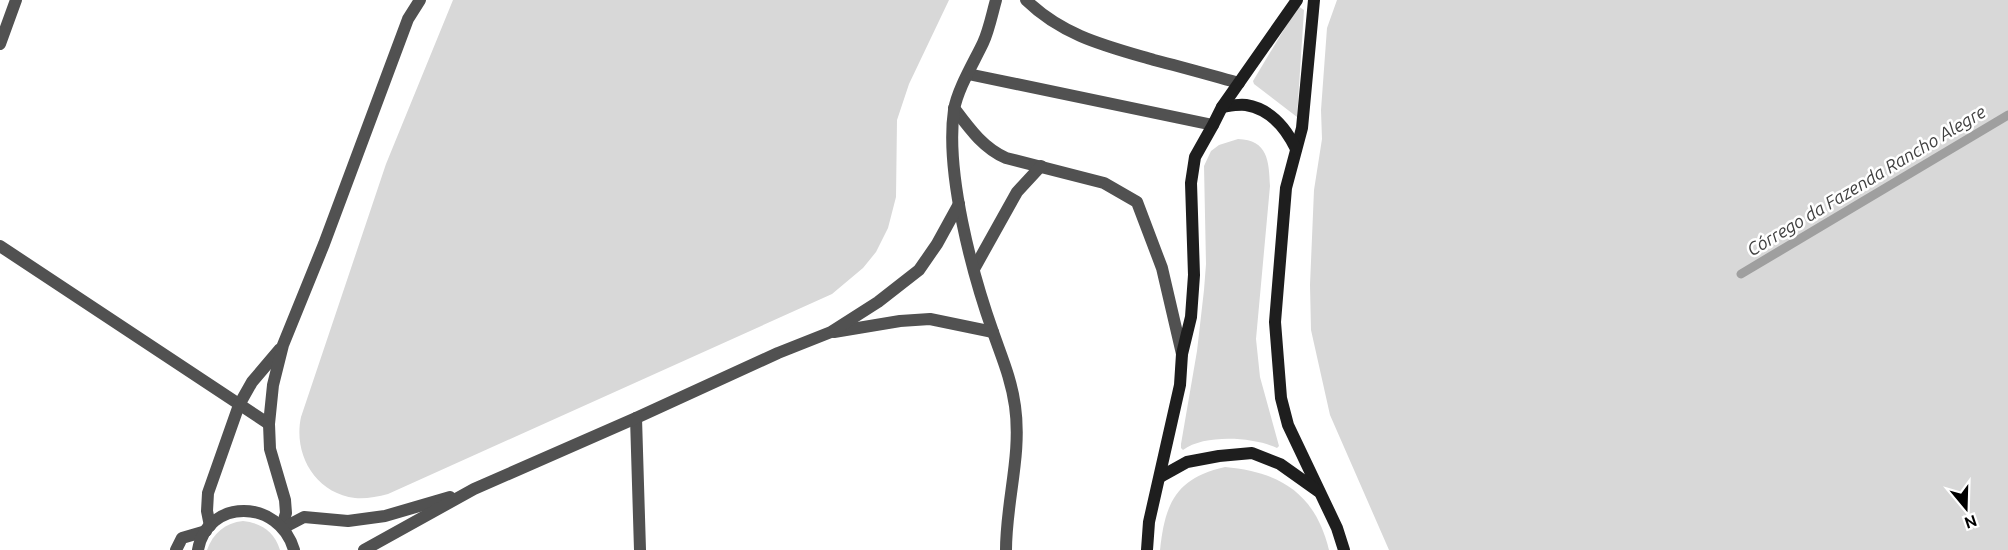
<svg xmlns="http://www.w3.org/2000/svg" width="2008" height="550" viewBox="0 0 2008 550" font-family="Ubuntu,sans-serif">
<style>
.green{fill:#d8d8d8}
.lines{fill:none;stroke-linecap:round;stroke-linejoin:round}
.stream{stroke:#9f9f9f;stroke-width:9}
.lane{stroke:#515151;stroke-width:12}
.street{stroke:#515151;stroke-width:12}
.secondary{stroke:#1e1e1e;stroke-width:12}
.labels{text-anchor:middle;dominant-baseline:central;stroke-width:5;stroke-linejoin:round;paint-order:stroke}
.water-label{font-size:18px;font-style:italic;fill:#404040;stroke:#fff}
</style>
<rect width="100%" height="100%" fill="#fff"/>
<g class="green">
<path d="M 453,0 L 949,0 L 909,84 L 897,120 L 896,197 L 888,228 L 876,252 L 863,268 L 832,294 L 388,494 C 377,497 365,499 355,498 C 315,493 293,454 301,417 L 386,164 Z"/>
<polygon points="1337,0 2008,0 2008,550 1389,550 1330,415 1311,330 1310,285 1314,190 1322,139 1321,110 1327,28"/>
<polygon points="1298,6 1304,10 1297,117 1254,84 1253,81"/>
<path d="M 1238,139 C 1268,140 1269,161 1270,186 L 1256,339 L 1260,377 L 1279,446 L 1277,448 C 1253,437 1205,434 1183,450 L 1181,448 L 1181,444 L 1197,351 L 1204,290 L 1206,264 L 1204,166 L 1211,151 L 1219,145 Z"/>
<path d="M 1225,467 C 1280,472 1315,493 1329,550 L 1160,550 C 1165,503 1176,478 1225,467 Z"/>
<path d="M 243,521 C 261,523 274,531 280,550 L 207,550 C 213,533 225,523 243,521 Z"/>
</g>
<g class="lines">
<polyline class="stream" points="1741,274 2008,115"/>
<g class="lane">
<path d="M 1026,0 C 1063,36 1106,46 1154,60 C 1182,67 1210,75 1239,83"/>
<polyline points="968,74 1213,125"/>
<path d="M 954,108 C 969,128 983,148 1006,158 L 1104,183 L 1137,202 L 1162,268 L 1182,354"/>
<polyline points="974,269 1017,192 1041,166"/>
</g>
<g class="street">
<path d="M 996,0 C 992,14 989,30 983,43 C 974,62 957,90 954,110 C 945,172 972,273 993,332 C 1002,358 1011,378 1015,406 C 1022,455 1006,501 1006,550"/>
<polyline points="0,44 16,0"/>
<polyline points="0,246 269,424"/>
<polyline points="834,332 900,321 930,319 993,332"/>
<polyline points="636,418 640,550"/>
<polyline points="210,526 207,511 208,493 239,405 252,382 280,349"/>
<polyline points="282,526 286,513 285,500 270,449 269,424 273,385 283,345 324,244 408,19 420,0"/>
<polyline points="283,528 304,517 348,521 385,516 450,497"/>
<polyline points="176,550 182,538 206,531"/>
<path d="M 198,550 C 207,498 279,498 294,550"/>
<polyline points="364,550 474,489 636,418 778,353 831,332 878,302 919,270 937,244 959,204"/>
</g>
<g class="secondary">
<polyline points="1314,0 1302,128 1286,188 1275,322 1281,398 1288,425 1337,528 1344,550"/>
<path d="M 1222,107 C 1229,106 1238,104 1246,105 C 1270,109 1286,128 1296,149"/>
<polyline points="1160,477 1187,462 1219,456 1252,453 1280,464 1318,491"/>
<polyline points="1147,550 1149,522 1180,385 1182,354 1191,317 1194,275 1191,183 1195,157 1213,125 1222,107 1297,0"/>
</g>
</g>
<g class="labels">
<g class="water-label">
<text transform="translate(1866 180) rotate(-31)">Córrego da Fazenda Rancho Alegre</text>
</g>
</g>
<g transform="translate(1966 508) rotate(161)" stroke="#ffffff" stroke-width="4.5" paint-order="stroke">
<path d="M0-4.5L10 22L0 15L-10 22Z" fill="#000000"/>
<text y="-9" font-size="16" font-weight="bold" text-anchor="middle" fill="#000000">N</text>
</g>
</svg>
